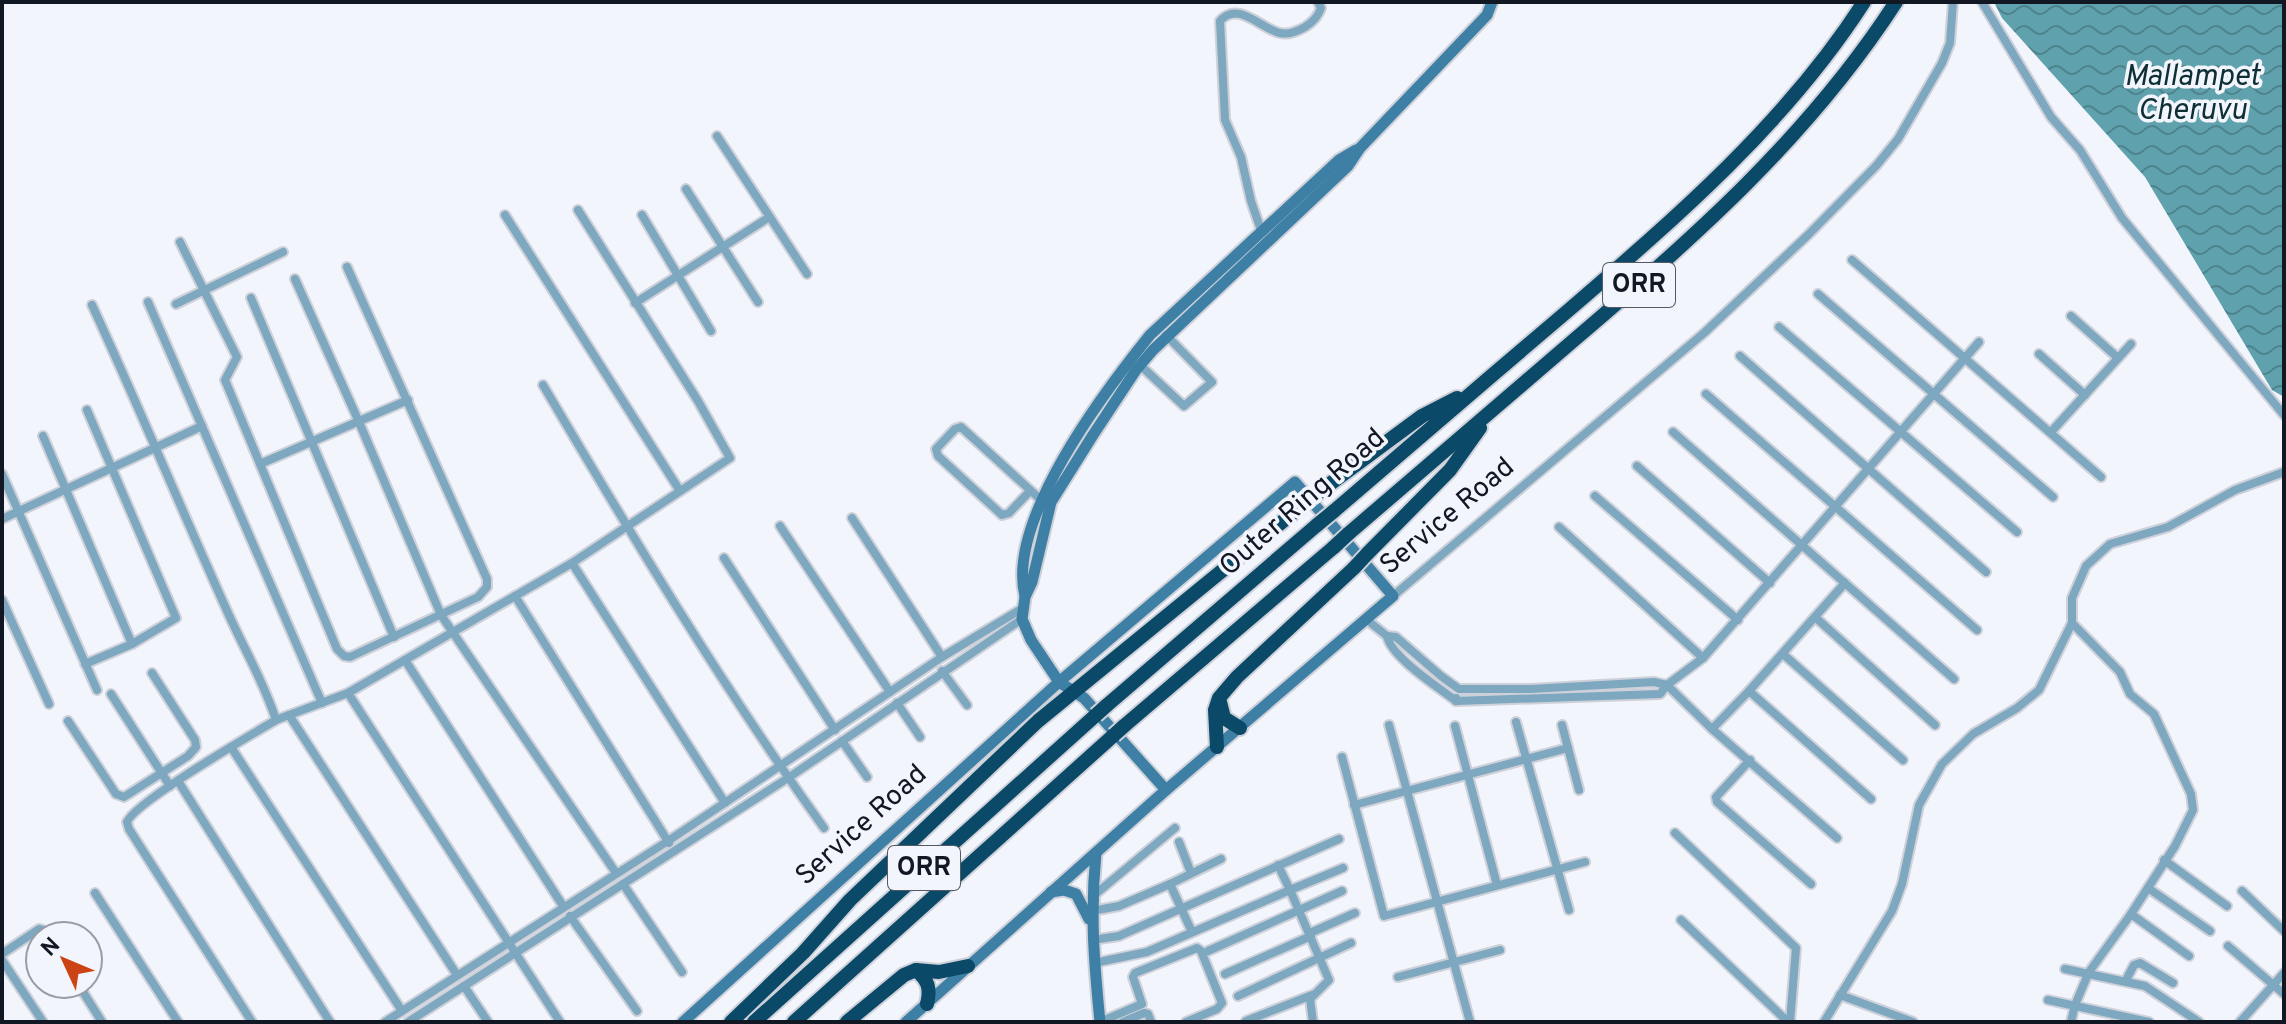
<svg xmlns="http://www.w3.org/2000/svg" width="2286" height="1024" viewBox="0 0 2286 1024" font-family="Overpass,sans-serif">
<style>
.water{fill:url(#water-waves)}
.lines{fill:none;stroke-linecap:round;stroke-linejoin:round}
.street-casing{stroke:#ced1d9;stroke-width:12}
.secondary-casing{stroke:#ced1d9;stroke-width:15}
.highway-casing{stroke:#ced1d9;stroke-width:18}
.street{stroke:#7ea7c0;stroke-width:8}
.secondary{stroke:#3e80a5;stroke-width:11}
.highway{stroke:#0a4967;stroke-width:14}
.highway-bridge-casing{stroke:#ced1d9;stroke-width:18;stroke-linecap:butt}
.highway-bridge{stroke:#0a4967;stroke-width:14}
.labels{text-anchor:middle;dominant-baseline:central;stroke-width:7;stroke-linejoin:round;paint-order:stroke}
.shield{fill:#f2f5fc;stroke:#545a64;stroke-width:2}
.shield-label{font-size:26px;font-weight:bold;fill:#111723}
.street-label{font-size:28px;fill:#111723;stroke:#f2f5fc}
.water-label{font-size:30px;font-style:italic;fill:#0d2f35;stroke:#f2f5fc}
</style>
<defs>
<pattern id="water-waves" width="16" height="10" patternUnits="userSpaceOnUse" patternTransform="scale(2)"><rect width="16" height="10" fill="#5fa2ad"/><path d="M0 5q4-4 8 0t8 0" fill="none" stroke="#4d838c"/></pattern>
</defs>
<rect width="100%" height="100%" fill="#f2f5fc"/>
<polygon class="water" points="1994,2 2284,2 2284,397 2272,390 2145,177 2002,18"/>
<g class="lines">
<defs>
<g id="street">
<polyline points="1982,2 2051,117 2080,150 2122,218 2284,415"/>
<polyline points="717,136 807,274"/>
<polyline points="686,189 758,302"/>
<polyline points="505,215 680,491"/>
<polyline points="642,215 711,331"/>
<path d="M 1262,233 L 1251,201 L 1241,157 L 1225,120 L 1220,21 C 1238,0 1261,29 1280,33 C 1288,35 1298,31 1305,27 C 1313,22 1318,17 1321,8 L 1318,2"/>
<polyline points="180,242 237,357 225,380 337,649 344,656 350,657 478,597 487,587 487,579 347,267"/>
<polyline points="1852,260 2101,477"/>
<polyline points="295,279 359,422 441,615 616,873"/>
<polyline points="1818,294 2053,497"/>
<polyline points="251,298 394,637"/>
<polyline points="148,302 322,703"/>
<polyline points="635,303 768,218"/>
<polyline points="176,304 283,252"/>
<path d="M 92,305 C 139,407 182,511 228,613 C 244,649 264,682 276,720"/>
<polyline points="2071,316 2118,358"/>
<polyline points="1779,327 2017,532"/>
<polyline points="2039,354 2085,395"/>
<polyline points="1740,356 1986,572"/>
<polyline points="1140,365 1184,406 1212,382 1166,335"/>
<path d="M 543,385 C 632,536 722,686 824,828"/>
<polyline points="1706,394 1977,630"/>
<polyline points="1673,432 1954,679"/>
<polyline points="2051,432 2131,344"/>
<polyline points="43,436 132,644"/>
<polyline points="260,464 408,400"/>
<polyline points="1637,466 1770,583"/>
<polyline points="2,474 97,690"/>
<polyline points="1030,491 1009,513 1002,515 938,456 936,449 955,429 961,427 1041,500"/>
<polyline points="1595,496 1738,620"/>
<polyline points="852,518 942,657"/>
<polyline points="2,519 202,426"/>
<polyline points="780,526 890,692"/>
<polyline points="1559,527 1703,658"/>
<polyline points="724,558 835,730"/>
<polyline points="572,563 725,803"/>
<polyline points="515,596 669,843"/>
<polyline points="1393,596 1704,333 1808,235 1876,166 1898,139 1942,63 1950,43 1953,2"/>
<polyline points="2,600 49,704"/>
<polyline points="1815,617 1935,725"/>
<polyline points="1367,620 1387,636 1396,637 1441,676 1459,689 1531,689 1654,682 1667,685 1712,729 1837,838"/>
<path d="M 1387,636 C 1391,657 1438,687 1456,701 L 1456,698"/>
<polyline points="1783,654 1903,760"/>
<polyline points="405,660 563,906"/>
<polyline points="85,664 132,644 176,618 87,410"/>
<polyline points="942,671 967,705"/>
<polyline points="1749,691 1871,799"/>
<polyline points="348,693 560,1022"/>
<polyline points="111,694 170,786"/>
<polyline points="1456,701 1660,694 1667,685 1703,658 1979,342"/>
<polyline points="897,703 920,737"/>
<polyline points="289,715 348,693 572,563 730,458 698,401 578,210"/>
<polyline points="68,721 116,794 124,797 188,756 196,747 195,740 152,673"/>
<polyline points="1516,722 1569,910"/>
<polyline points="1389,725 1470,1022"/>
<polyline points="1562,725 1579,790"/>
<polyline points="1455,726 1497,885"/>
<polyline points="1712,729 1749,691 1845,583"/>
<polyline points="842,741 867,777"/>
<polyline points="231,747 402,1011"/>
<polyline points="1342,757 1384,916 1585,862"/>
<polyline points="1750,760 1716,797 1717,802 1811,884"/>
<polyline points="178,781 330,1022"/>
<polyline points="1354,805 1568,748"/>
<polyline points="1675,833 1796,948 1790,1022"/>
<polyline points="1179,842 1191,873"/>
<polyline points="2164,860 2227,906"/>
<polyline points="623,884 682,972"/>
<polyline points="1170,884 1221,859"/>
<polyline points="2148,888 2210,931"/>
<polyline points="2242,891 2284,931"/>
<polyline points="95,893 178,1022"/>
<polyline points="1092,897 1175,828"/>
<polyline points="1092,911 1119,906 1170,884 1192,932"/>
<polyline points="2131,914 2189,956"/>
<polyline points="570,916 637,1011"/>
<polyline points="1681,920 1788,1022"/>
<polyline points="1310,933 1355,913"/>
<polyline points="1092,940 1119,936 1339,839"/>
<polyline points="2228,946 2284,994"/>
<polyline points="1208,951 1342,891"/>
<polyline points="2,954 39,929 43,930 47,936"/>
<polyline points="2,960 43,1022"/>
<polyline points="1094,963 1147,952 1290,890 1278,865"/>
<polyline points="2065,969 2145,986 2199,1022"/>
<polyline points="1225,974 1311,936"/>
<polyline points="1398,977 1500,950"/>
<polyline points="2126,980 2134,965 2140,963 2173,983"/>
<polyline points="78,984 102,1022"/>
<polyline points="464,986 488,1022"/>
<polyline points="1840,995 1913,1022"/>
<polyline points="1238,996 1351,943"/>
<polyline points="2048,1000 2149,1022"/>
<polyline points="1246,1021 1312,995"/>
<path d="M 252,1022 L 129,829 L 127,822 C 135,802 251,735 276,720 L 289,715 L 457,975"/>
<polyline points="385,1022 668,841 942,657 1023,608"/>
<polyline points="408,1022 788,778 1022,619"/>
<polyline points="1100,1022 1142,1004 1133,977 1135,973 1197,948 1201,951 1222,1003 1217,1009 1186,1022"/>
<polyline points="1123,1022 1144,1013 1148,1014 1151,1022"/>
<polyline points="1313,1022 1310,999 1329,980 1290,890 1343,868"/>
<polyline points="1824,1022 1892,911 1902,884 1919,805 1942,764 1973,734 2017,708 2039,690 2072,623 2072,598 2086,566 2110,544 2168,527 2235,490 2284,472"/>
<polyline points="2071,1022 2075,1005 2089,972 2131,914 2175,846 2193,810 2191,794 2154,714 2130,694 2120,672 2072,623"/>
<polyline points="2240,1022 2284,973"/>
</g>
<g id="secondary">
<path d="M 1025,596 C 1006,521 1104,392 1150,335 L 1339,160 L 1356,150"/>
<polyline points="1166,790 1084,698 1059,682 1031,640 1022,619 1025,597 1032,582 1051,502 1093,435 1136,370 1153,350 1348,166 1360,148 1487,15 1492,2"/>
<path d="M 1096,853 C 1090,914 1094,961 1100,1022"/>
<polyline points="1051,892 1064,890 1076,894 1089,919"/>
<polyline points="683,1022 1059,682 1295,482 1393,596 1166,790 906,1022"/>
</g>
<g id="highway">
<polyline points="1315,495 1422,416 1457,398"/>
<path d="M 1334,511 C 1412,444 1491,376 1570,309 C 1677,217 1787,122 1864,2"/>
<path d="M 1348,534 C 1423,469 1499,405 1574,340 C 1694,238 1810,135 1896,2"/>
<polyline points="1367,554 1450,470 1480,428"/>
<polyline points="1220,702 1224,718 1240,728"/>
<polyline points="1106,706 1317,525"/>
<polyline points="1124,726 1334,547"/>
<polyline points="1217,747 1215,710 1219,698 1237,677 1354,568"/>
<path d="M 916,970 C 928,980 931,988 927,1004"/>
<polyline points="731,1022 803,953 850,900 1038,721 1299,508"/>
<polyline points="754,1022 1096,715"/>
<polyline points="794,1022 1114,735"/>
<polyline points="847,1022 904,975 916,970 939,972 968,966"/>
</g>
</defs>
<use href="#street" class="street-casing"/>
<use href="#secondary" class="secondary-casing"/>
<use href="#highway" class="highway-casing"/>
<use href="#street" class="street"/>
<use href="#secondary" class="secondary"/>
<use href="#highway" class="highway"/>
<defs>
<g id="highway-bridge">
<polyline points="1299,508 1315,495"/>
<polyline points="1317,525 1334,511"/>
<polyline points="1334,547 1348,534"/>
<polyline points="1354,568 1367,554"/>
<polyline points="1096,715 1106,706"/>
<polyline points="1114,735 1124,726"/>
</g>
</defs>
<use href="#highway-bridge" class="highway-bridge-casing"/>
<use href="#highway-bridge" class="highway-bridge"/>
</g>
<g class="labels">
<g class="shield">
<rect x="1603" y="263" width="72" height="44" rx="6"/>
<rect x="888" y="846" width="72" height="44" rx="6"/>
</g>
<g class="shield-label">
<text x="1639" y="285">ORR</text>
<text x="924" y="868">ORR</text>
</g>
<g class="street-label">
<text transform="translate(1303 503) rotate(-41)">Outer Ring Road</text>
<text transform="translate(1448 517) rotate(-40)">Service Road</text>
<text transform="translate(862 826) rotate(-42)">Service Road</text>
</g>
<g class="water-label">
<text x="2192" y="77">Mallampet<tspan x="2192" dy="34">Cheruvu</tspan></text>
</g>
</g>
<rect width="2286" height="1024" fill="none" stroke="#111723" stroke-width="8"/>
<g transform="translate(64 960) rotate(314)"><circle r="38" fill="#f2f5fc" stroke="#989ca5" stroke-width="2"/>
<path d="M0-6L14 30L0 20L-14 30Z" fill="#cc4415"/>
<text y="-12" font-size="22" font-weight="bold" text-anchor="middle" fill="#111723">N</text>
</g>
</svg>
